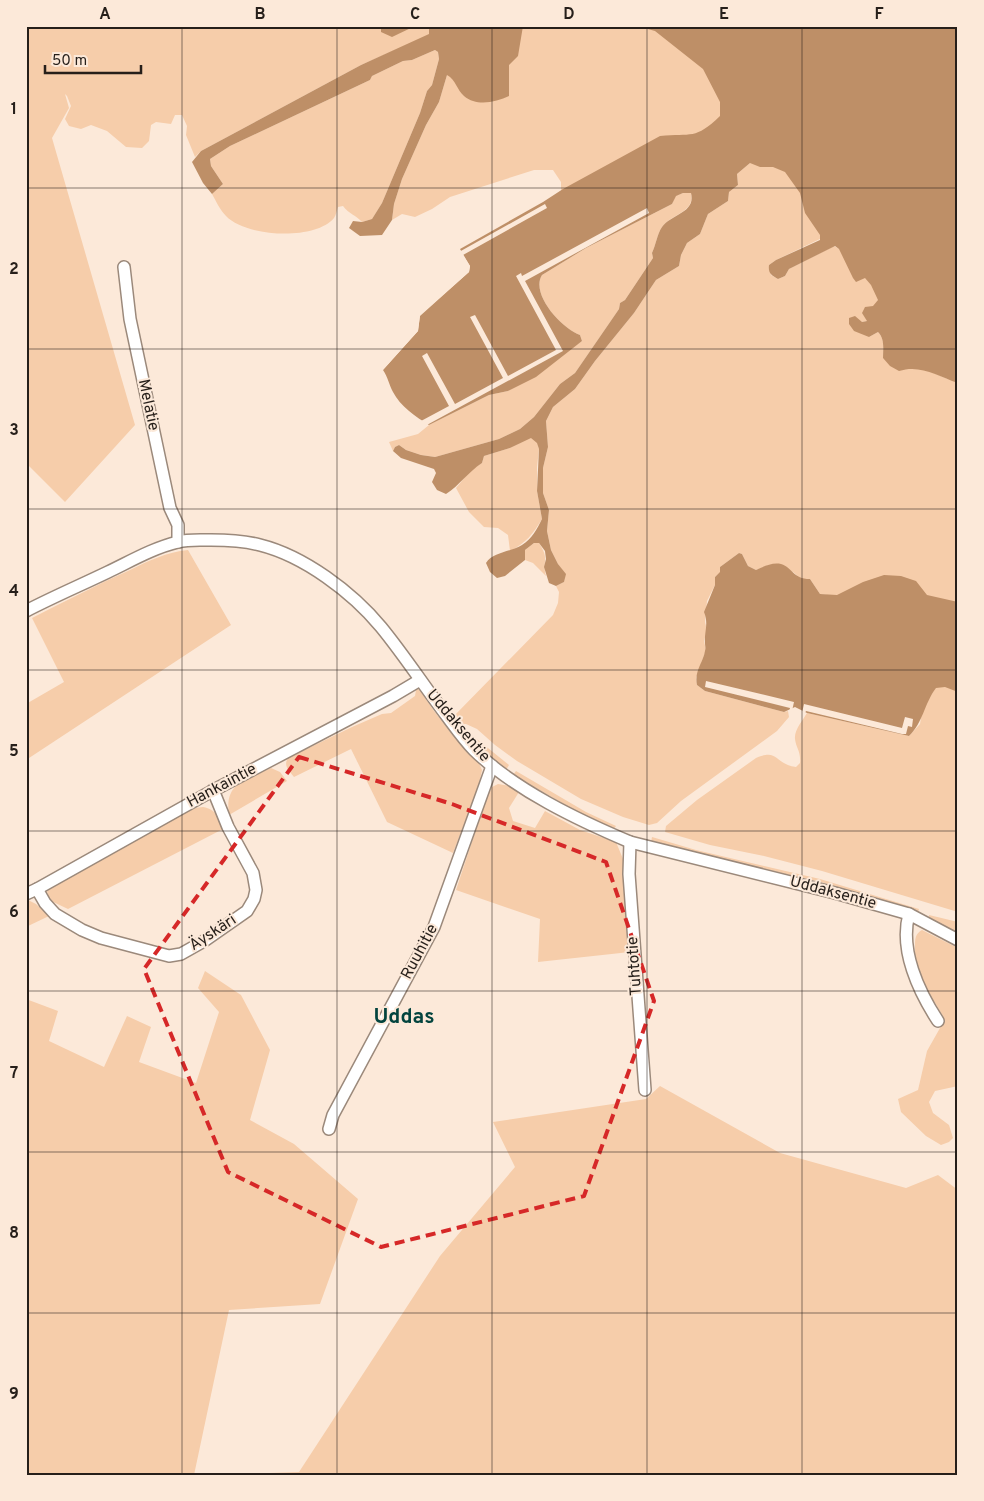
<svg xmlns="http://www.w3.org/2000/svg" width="984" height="1501" viewBox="0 0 984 1501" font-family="Overpass,sans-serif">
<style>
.green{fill:#f6cdaa}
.water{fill:#be8f67}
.pier{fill:#fce9d9}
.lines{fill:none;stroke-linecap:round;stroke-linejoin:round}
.minor-casing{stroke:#9b897b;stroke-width:14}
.minor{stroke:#fff;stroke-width:11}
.marked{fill:none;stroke:#d62828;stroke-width:4;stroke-dasharray:10 6;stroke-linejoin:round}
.grid{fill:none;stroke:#261f1a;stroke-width:1;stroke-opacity:0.55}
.labels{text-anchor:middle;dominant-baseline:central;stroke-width:4;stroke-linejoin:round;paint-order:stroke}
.street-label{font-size:16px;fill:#261f1a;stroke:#fce9d9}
.district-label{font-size:21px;font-weight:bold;fill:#03443e;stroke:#fce9d9}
.neatline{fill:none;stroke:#261f1a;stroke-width:2}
.grid-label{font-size:16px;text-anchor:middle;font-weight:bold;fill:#261f1a}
</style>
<rect width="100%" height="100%" fill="#fce9d9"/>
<g class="green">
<polygon points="26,26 450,26 361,65 201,151 195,157 186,135 187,126 182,115 175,115 171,124 156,122 151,125 149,141 142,148 126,147 107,131 91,125 81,129 69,126 65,119 71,106 67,96 65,94 69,108 52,138 135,425 65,502 26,463"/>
<polygon points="505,26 679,26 726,90 719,128 561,193 561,182 553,170 534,170 450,197 432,209 415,217 402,214 392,220 394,204 402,179 426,125 439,102 447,75"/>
<path d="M 435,50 L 438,52 L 439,59 L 432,85 L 427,91 L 420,113 L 382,203 L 372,219 L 362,222 C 356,215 349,214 343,206 L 338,207 C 337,210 336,215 334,218 C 315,241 246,237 226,216 C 220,210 216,201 212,194 L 223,184 L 211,166 L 210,159 L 230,146 L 370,80 L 372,76 L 403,61 L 412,60 Z"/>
<path d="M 765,158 L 844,203 L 820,239 L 776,260 L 769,265 L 771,275 L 778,279 L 785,276 L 789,269 L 834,246 L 890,278 L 867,321 L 862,322 L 869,337 L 878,332 C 885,339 883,348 883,358 L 909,368 L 924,369 L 948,379 L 958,371 L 958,612 L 820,594 L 810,579 L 801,579 L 793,572 L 769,565 L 756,570 L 748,566 L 742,554 L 739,553 L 720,567 L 721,572 L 715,577 L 715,585 L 707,601 L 705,622 L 707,630 L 704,641 L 706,650 L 696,678 L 697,685 L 705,691 L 784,712 L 788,711 L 789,717 L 777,731 L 681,801 L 657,823 L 649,825 L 623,817 L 581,799 L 517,761 L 495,745 L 477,729 L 466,724 L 459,724 L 454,716 L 553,615 L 558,603 L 559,592 L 556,586 L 564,582 L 565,574 L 558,564 L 551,550 L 547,531 L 549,510 L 543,493 L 543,468 L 548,447 L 546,421 L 553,407 L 575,389 L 595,361 L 634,313 L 656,280 L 679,266 L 681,255 L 687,243 L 700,234 L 708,214 L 728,201 L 729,192 L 738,185 L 737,174 L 750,163 Z"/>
<path d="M 683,193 L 691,193 C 695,213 671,214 662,227 C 657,234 656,245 652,253 L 653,258 L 625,300 L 620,303 L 619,309 L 575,373 L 560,384 L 534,417 L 520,429 L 499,439 L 435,457 L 421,455 L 406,450 L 399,445 L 395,447 L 393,451 L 389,442 L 418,434 L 429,425 L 489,395 L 508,391 L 582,341 L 580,335 C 562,329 530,294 542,275 L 586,248 L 672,204 L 675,196 Z"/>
<path d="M 531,437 L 538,443 L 539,449 L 537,467 L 537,491 L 542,519 C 533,534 526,543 510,551 L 508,535 L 498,528 L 484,527 L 469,512 L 456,488 L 471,470 L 482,463 L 484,456 L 510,448 Z"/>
<path d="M 534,543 L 539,543 C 550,560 542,560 546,576 L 533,563 L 525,560 L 525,550 Z"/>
<path d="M 188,550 L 231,625 L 26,760 L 26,704 L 64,682 L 32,618 C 64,602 96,585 130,570 C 148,561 167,552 188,550 Z"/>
<path d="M 958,685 L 958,912 L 822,871 L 764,856 L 710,845 L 665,832 L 666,826 L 697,800 L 756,758 C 779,748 774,764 796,767 L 800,763 C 801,751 796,748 795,739 C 794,730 803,720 807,713 L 909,736 L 920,724 L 922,712 L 930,696 L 936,687 Z"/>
<path d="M 419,689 L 434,711 L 455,738 L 478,761 L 482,770 L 479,785 L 453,853 L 387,822 L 351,749 L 294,777 C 289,770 283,766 288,758 L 352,727 L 382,714 L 391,713 L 415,696 L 416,690 Z"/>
<polygon points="467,734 473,736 509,765 506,770 481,749"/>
<path d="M 271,768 L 280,772 L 287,781 L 229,815 C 224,782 247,779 271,768 Z"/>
<polygon points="516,771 586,812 616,826 614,829 585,816 513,775"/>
<polygon points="498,784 510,786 519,792 509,808 513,821 535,828 545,811 580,830 616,842 623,859 630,952 538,962 540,919 456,890 486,799 492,787"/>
<path d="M 203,807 C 217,810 218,817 223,829 L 68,909 L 49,900 L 47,891 L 52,887 L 194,808 Z"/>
<polygon points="652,837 696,850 820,879 919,909 918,913 821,882 696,854 651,842"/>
<polygon points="26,900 28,900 36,904 49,916 26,927"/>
<polygon points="929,915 958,922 958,933 929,919"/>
<path d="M 922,930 L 958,948 L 958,1086 L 935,1091 L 929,1102 L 933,1113 L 949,1125 L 953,1138 L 949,1142 L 941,1145 L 926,1136 L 901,1112 L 898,1099 L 918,1090 L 927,1051 L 944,1021 L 943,1016 C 930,993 914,974 915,947 C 915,939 915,934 922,930 Z"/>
<polygon points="205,971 241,995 270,1050 250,1120 294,1144 358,1199 320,1304 229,1310 194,1475 26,1475 26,999 58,1011 49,1041 104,1067 127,1016 151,1027 139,1062 196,1083 219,1012 198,988"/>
<polygon points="660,1086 780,1153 906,1188 938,1175 958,1190 958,1475 208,1475 299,1472 440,1256 515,1167 493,1122 646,1099"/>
</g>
<g class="water">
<polygon points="381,26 415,26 392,37 381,32"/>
<path d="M 420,26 L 523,26 L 518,56 L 509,65 L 509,96 C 496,102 477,107 464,96 C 457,90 456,80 447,75 L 439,102 L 426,125 L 402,179 L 394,204 L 392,220 L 382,235 L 360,236 L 349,228 L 353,221 L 362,222 L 372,219 L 382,203 L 420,113 L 427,91 L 432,85 L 439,59 L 438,52 L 435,50 L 412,60 L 403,61 L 372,76 L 370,80 L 230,146 L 210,159 L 211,166 L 223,184 L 212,194 L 203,183 L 192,162 L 201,151 L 361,65 L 429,34 L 429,28 Z"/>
<path d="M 637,26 L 958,26 L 958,383 C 938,376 920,364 899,371 L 890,366 L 883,358 C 883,349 885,339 878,332 L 869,337 L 854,331 L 849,324 L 849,318 L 855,316 L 862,322 L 867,321 L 862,313 L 865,307 L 873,306 L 878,300 L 871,285 L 865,278 L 856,282 L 853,278 L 839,249 L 835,246 L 789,269 L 785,276 L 778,279 C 771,275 768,273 769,265 L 776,260 L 820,240 L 820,235 L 805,213 L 800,193 L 785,172 L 773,167 L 760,167 L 750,163 L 737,174 L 738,185 L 729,192 L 728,201 L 708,214 L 700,234 L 687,243 L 681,255 L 679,266 L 656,280 L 634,313 L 595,361 L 575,389 L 553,407 L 546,421 L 548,447 L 543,468 L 543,493 L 549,510 L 547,531 L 551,550 L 558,564 L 566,574 L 564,582 L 556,586 L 549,583 L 544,567 L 546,559 L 545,551 L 539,543 L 534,543 L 525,550 L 525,560 L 505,576 L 497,578 L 490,572 L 486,563 C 493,552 511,552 522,545 C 532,539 537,529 542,519 L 537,491 L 539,449 L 537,443 L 531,438 L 510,448 L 484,456 L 482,463 C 468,472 460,485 446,494 L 437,490 L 432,482 L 436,473 L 434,469 L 401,458 L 393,451 L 395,447 L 399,445 L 406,450 L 421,455 L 435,457 L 499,439 L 520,429 L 534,417 L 560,384 L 575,373 L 619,309 L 620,303 L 625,300 L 653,258 L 652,253 C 656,245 657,234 662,227 C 671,214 696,213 691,193 L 683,193 L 676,196 L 672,204 L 586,248 L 542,275 C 530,294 562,329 580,335 L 582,341 L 536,377 L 508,391 L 489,395 L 429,425 C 416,417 400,406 393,392 C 389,385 388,377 383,370 L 418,331 L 420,316 L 469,272 L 470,266 L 460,249 L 543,202 L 563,189 L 660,136 C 692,133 695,140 720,116 L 720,102 L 703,69 L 655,31 Z"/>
<path d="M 739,553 L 742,554 L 748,566 L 756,570 C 763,567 772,562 781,564 C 793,568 793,579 810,579 L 820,594 L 837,595 L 863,582 L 884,575 L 901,576 L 916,581 L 927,595 L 958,602 L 958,692 L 945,687 L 936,688 C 924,704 923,723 909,736 L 807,713 L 795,707 L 784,712 L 705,691 L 697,685 C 694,671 703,663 705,651 C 706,648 705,646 705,643 C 704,632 709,624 704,612 L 715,585 L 715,577 L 720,572 L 720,567 Z"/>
</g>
<g class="pier">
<polygon points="545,204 547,208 463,255 470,266 469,272 420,315 418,331 381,372 381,368 416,330 418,314 467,270 467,266 459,252"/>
<polygon points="647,208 649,213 525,281 563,351 425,426 423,424 421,421 449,406 422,356 427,353 455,404 503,378 470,317 475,315 508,376 556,350 516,276 521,273 522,276"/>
<polygon points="706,681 794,702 792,711 789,713 790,708 705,687"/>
<polygon points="804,704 902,728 905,717 913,719 912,727 908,726 906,734 902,734 806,711 804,715 802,713"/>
</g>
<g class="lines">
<defs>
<g id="minor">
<polyline points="124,267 130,319 170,508 178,525 178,542"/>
<path d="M 26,611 C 53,597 81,585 108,572 C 131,561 153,548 178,542 C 188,539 200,540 211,540 C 227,540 245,541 260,545 C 304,556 352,592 381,627 C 404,655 424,686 446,715 C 455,727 464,740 474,750 C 515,790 578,820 630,842 L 835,893 L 909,914 L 958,940"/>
<polyline points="630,842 629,874 645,1090"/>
<polyline points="37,889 45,903 55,914 82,930 101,938 169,956 181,954 204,941 247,911 254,899 256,890 253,873 228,827 213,790"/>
<polyline points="26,894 37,889 212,791 393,696 420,680"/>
<path d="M 909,914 C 899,950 919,992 938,1021"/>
<polyline points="329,1129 333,1115 434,927 492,766"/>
</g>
</defs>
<use href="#minor" class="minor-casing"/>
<use href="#minor" class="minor"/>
</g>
<path class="marked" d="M 299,757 L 452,804 L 606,862 L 654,1001 L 584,1196 L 381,1247 L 228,1172 L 144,969 Z"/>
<path class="grid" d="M 182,26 L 182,1475M 337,26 L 337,1475M 492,26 L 492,1475M 647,26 L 647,1475M 802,26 L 802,1475M 26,188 L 958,188M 26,349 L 958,349M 26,509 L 958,509M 26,670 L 958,670M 26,831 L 958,831M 26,991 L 958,991M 26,1152 L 958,1152M 26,1313 L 958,1313"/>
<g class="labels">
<g class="street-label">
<text transform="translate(148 405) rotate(78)">Melatie</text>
<text transform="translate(458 726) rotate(50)">Uddaksentie</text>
<text transform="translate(222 786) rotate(-28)">Hankaintie</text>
<text transform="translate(833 893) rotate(15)">Uddaksentie</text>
<text transform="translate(213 933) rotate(-33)">Äyskäri</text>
<text transform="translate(420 952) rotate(-62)">Ruuhitie</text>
<text transform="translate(635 966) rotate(-94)">Tuhtotie</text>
</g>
<g class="district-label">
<text x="404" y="1017">Uddas</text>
</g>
</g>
<rect width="984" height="1501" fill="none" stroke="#fce9d9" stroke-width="55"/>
<path d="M45 65v8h96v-8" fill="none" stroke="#261f1a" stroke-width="2.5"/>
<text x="52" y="65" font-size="15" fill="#261f1a" stroke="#fce9d9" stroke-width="4" paint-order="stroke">50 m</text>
<rect x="28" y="28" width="928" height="1446" class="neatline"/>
<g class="grid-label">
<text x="105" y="19">A</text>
<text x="260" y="19">B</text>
<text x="415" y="19">C</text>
<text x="569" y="19">D</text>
<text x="724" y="19">E</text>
<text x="879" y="19">F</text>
<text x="14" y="114">1</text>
<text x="14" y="274">2</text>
<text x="14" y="435">3</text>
<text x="14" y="596">4</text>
<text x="14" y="756">5</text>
<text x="14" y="917">6</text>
<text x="14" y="1078">7</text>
<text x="14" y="1238">8</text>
<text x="14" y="1399">9</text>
</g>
</svg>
